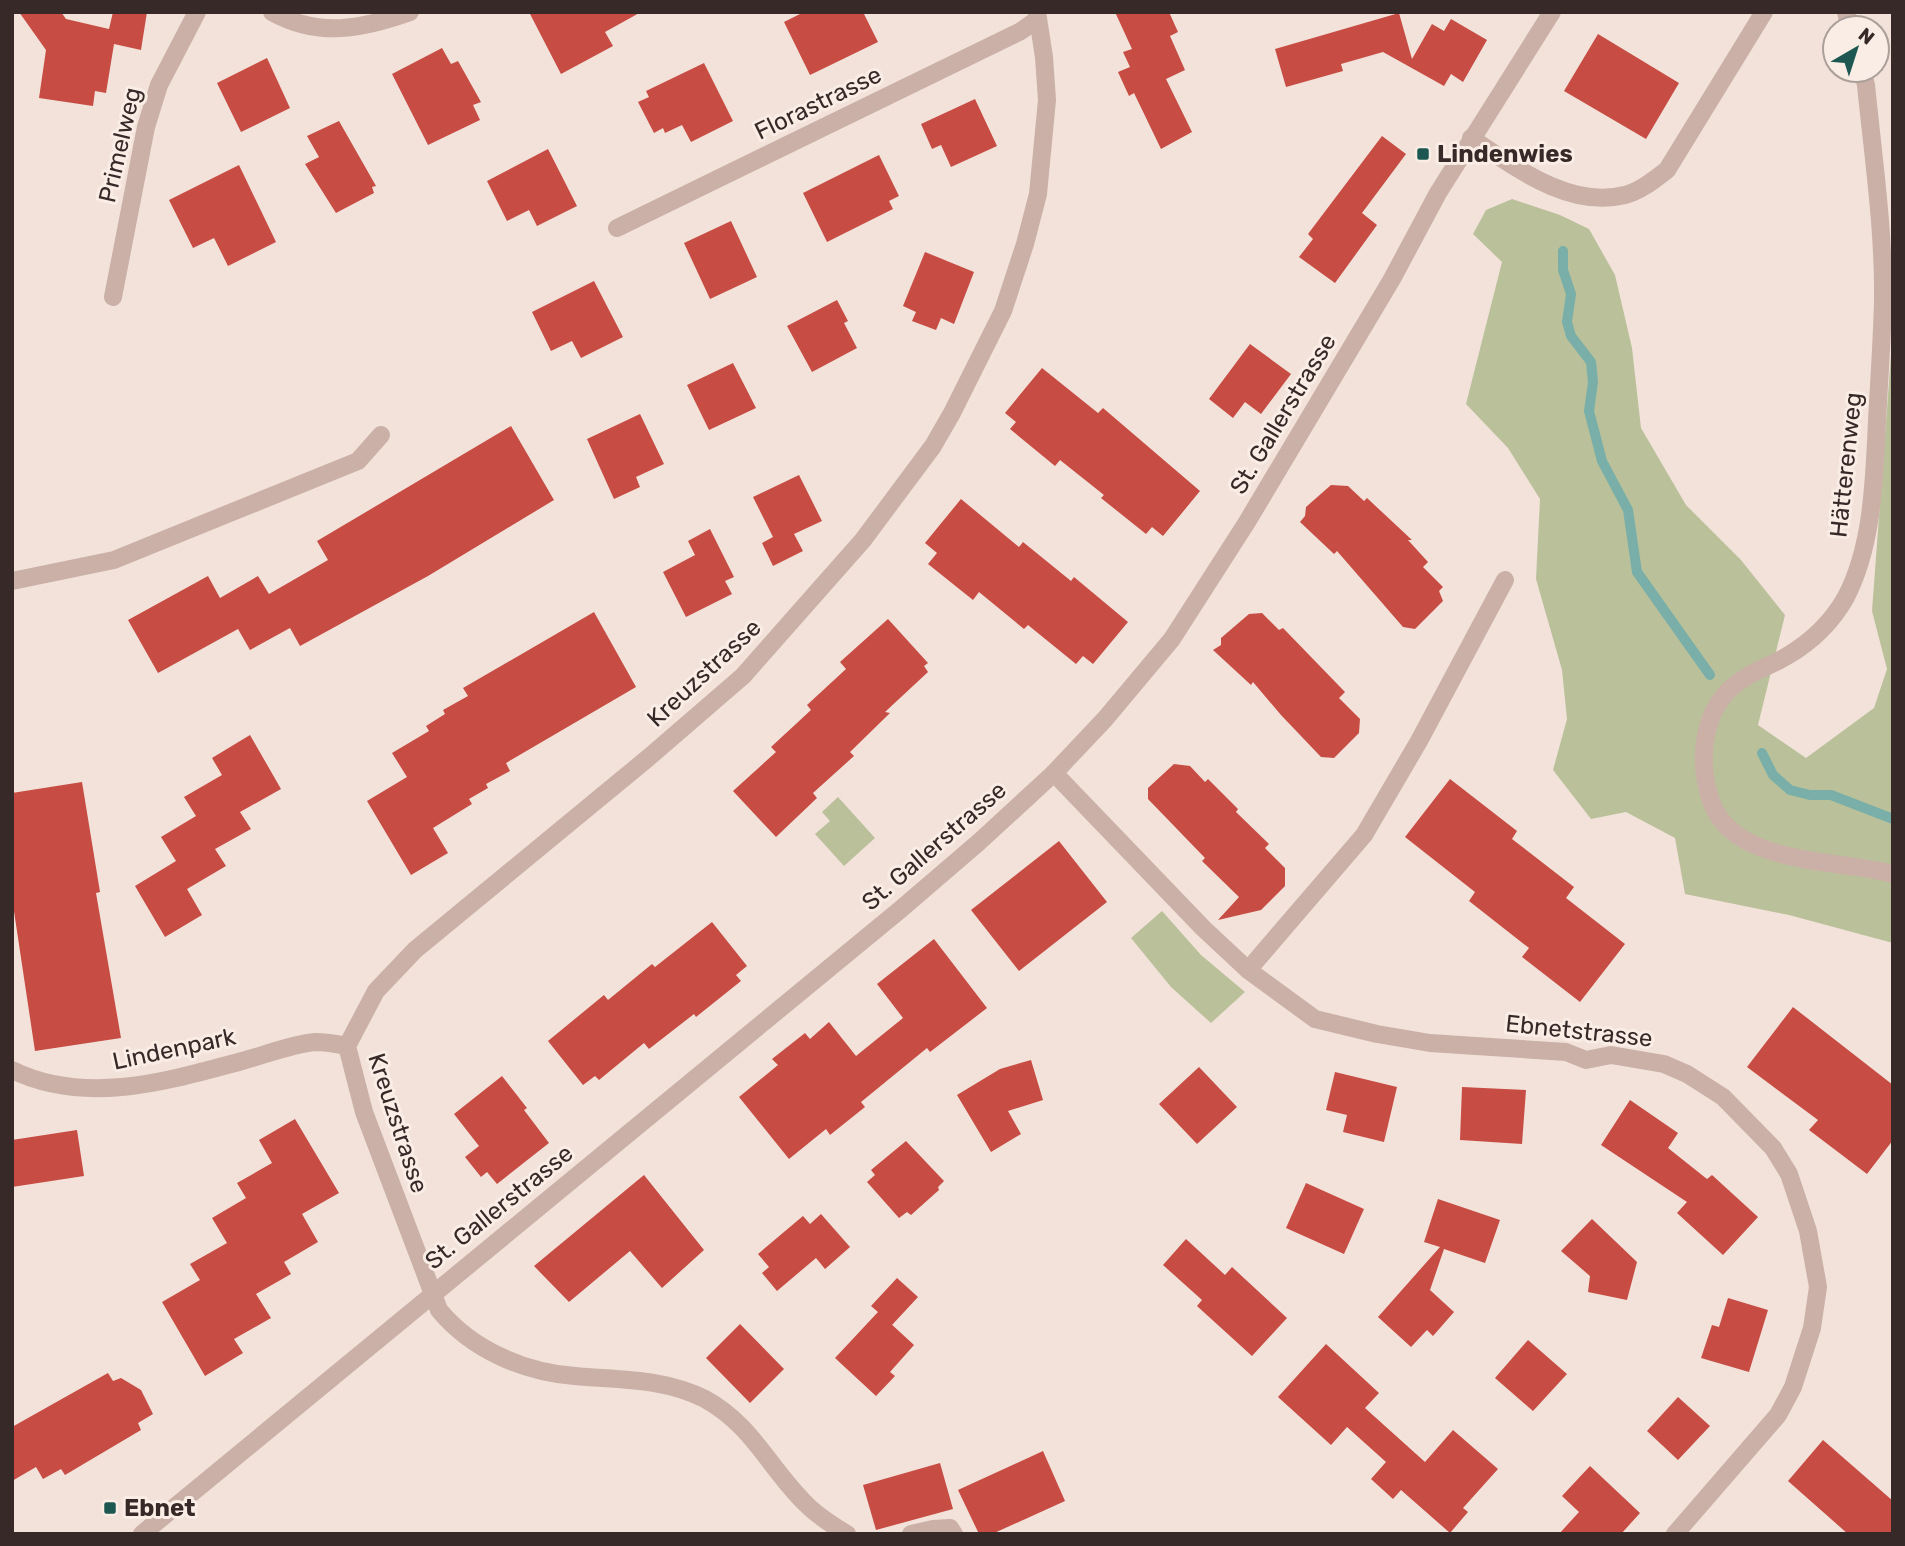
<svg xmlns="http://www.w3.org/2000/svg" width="1905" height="1546" viewBox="0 0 1905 1546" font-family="Rubik,sans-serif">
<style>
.green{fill:#bac19a}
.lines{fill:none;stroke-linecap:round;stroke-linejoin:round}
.stream{stroke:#79afa8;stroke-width:10}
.building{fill:#c74c43}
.minor{stroke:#cab0a6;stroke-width:18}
.tertiary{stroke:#cab0a6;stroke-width:18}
.poi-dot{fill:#1c5751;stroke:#f9ede6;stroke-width:2.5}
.labels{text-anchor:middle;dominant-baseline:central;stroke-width:6;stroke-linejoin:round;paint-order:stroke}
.street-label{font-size:24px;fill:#362927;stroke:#f9ede6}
.poi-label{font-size:24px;font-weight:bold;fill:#362927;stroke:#f9ede6;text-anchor:start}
</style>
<rect width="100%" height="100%" fill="#f2e2da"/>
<g class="green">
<polygon points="1512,199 1560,215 1589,229 1615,275 1632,348 1641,428 1686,505 1741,560 1785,615 1758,725 1806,758 1874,708 1887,669 1872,611 1893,328 1893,943 1789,915 1685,894 1675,838 1626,812 1591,819 1553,770 1567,719 1562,670 1536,579 1540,499 1508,448 1466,404 1502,262 1473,234 1486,210"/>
<polygon points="838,797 875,838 844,866 815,834 830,821 822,812"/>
<polygon points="1162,911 1201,955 1245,992 1211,1023 1171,987 1131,938"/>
</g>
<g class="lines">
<g class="stream">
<polyline points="1563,251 1563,270 1571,294 1567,322 1571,336 1591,362 1593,382 1589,411 1602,461 1628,510 1637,572 1710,675"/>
<polyline points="1762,753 1773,775 1790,790 1810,795 1831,795 1893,819"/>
</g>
</g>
<g class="building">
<polygon points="19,12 61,12 66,19 109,29 113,12 147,12 141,50 114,44 106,93 95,91 93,106 39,98 46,50"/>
<polygon points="529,12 641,12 605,32 613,46 561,74"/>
<polygon points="804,12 863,12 878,42 810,75 784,22"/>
<polygon points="1115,12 1169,12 1178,32 1170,36 1185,70 1166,79 1192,132 1161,149 1134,93 1129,96 1118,72 1130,67 1123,52 1132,49"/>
<polygon points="1399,13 1412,59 1432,24 1444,31 1451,19 1487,40 1463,82 1451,74 1444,86 1383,52 1341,64 1343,71 1286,87 1275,49"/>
<polygon points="1598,34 1679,83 1646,139 1564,91"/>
<polygon points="442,48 451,64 458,61 481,102 473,105 480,120 428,145 392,74"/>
<polygon points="267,58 290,108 241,132 217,83"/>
<polygon points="704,63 733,121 691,142 682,125 665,133 663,128 654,133 638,102 649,97 646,91"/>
<polygon points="975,99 997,146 951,167 941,145 932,149 921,124"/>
<polygon points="339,121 376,186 372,187 374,193 336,213 305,164 319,157 307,136"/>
<polygon points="1382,136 1406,154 1362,213 1377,225 1335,283 1299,257 1313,239 1308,234"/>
<polygon points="548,149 577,206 537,226 529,210 507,221 487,181"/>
<polygon points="879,155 899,196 889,201 893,209 827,242 803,193"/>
<polygon points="239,165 276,242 228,266 214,238 193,248 169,200"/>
<polygon points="731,221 757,277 710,299 684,243"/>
<polygon points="925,252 974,272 954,324 941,318 936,330 912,321 916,312 903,306"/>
<polygon points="594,281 623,337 581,358 572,341 551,351 532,312"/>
<polygon points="837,300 848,321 844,323 857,348 812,372 787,326"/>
<polygon points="1250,344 1291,374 1261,414 1245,402 1233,418 1209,399"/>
<polygon points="733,363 756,408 709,430 687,385"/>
<polygon points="1042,368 1098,413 1103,408 1200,491 1163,536 1152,527 1146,534 1101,498 1104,495 1060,460 1055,466 1010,429 1016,422 1005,413"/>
<polygon points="640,414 664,464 636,477 640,487 614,499 587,439"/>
<polygon points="511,426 554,500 428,576 300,646 290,628 250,650 238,629 158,673 128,620 208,576 220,598 258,576 269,594 328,560 317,541"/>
<polygon points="799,475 822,521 794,534 803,551 773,566 762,543 773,537 753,497"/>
<polygon points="1331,485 1348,486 1364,501 1367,498 1412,540 1408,540 1428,562 1423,567 1443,587 1439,591 1443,601 1415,629 1403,627 1337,551 1334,554 1300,522 1305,516 1306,507"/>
<polygon points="961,499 1019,547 1023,542 1071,581 1074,577 1128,622 1093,664 1083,656 1076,664 1028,625 1024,629 979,592 973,600 928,564 937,553 925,543"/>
<polygon points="710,529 734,577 725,581 732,594 686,617 663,572 695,555 688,541"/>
<polygon points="594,612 636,687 506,763 510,771 486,784 488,788 469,799 472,804 433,828 448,853 411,875 367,801 407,777 392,753 429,731 426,726 445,714 443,710 468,696 463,688"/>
<polygon points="1262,613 1279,630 1283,628 1345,692 1339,698 1360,719 1359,733 1334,758 1321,757 1281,715 1253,682 1251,685 1213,650 1221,645 1221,638 1249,614"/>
<polygon points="888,619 928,663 924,666 928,672 885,712 890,713 850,752 854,756 813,793 817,798 776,837 733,791 776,752 771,747 811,710 807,705 846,669 840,662"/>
<polygon points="250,735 281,789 240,812 251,829 215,849 226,866 187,889 202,915 165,937 135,886 176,861 161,837 196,816 184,797 222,775 212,758"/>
<polygon points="1174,764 1190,766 1205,782 1208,779 1238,809 1236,812 1269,844 1265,848 1285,868 1285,886 1261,910 1218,920 1239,897 1202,861 1205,858 1148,799 1148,788"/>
<polygon points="1450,779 1517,831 1512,839 1574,887 1566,898 1625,944 1580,1002 1522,957 1529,948 1469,901 1475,892 1405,837"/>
<polygon points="82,782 100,892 96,893 121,1038 35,1051 12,898 12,793"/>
<polygon points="1059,841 1107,902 1019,971 971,910"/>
<polygon points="712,922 747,966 736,975 741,981 696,1017 694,1014 649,1049 644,1043 599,1080 595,1076 583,1085 548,1041 604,995 608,1000 652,964 655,967"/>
<polygon points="934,939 987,1008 930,1052 927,1048 861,1102 865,1107 830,1135 826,1129 789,1159 739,1097 778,1065 772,1059 805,1033 810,1039 829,1022 856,1056 903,1018 877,984"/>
<polygon points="1793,1007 1893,1085 1893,1140 1867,1174 1809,1130 1818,1120 1747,1067"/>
<polygon points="1031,1060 1043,1100 1008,1111 1021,1134 991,1152 957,1095 1000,1069"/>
<polygon points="1199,1067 1237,1107 1197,1144 1159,1104"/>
<polygon points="1335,1072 1397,1087 1384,1142 1343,1132 1347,1115 1326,1110"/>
<polygon points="502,1076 527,1108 524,1110 549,1143 497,1184 487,1172 481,1177 465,1157 479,1146 454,1114"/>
<polygon points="1462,1087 1526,1090 1522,1144 1460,1140"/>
<polygon points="1630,1100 1678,1133 1668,1148 1707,1179 1712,1175 1758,1217 1723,1255 1677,1213 1687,1202 1601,1145"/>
<polygon points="295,1119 339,1193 302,1214 318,1242 284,1262 291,1274 256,1294 271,1318 234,1339 243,1353 205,1376 162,1302 200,1280 190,1264 227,1243 212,1218 246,1198 237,1183 272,1163 259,1140"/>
<polygon points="77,1130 84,1176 12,1187 12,1140"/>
<polygon points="906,1141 944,1181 938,1187 939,1190 911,1215 907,1212 899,1218 867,1182 875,1175 871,1170"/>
<polygon points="644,1175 704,1250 662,1288 630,1251 569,1302 534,1266"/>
<polygon points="1306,1183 1364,1209 1344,1254 1286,1228"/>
<polygon points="1438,1199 1500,1220 1485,1263 1444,1249 1430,1290 1454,1312 1433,1336 1427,1330 1411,1347 1378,1317 1440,1247 1424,1242"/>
<polygon points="821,1214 850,1247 825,1269 816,1258 777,1291 762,1273 769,1267 758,1254 803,1216 810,1224"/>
<polygon points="1592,1219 1637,1262 1627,1300 1588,1292 1590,1276 1561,1251"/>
<polygon points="1186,1239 1225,1275 1232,1267 1287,1318 1252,1356 1197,1306 1202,1300 1163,1265"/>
<polygon points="897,1278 918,1297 892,1325 889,1322 914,1345 890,1372 895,1376 876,1396 835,1358 878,1312 871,1306"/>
<polygon points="1728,1298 1768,1310 1749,1372 1701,1358 1712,1325 1719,1327"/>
<polygon points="740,1324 784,1369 750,1403 706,1358"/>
<polygon points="1528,1340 1567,1374 1533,1411 1495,1378"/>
<polygon points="1326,1344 1379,1393 1365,1408 1425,1462 1453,1430 1498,1469 1463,1508 1468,1512 1450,1533 1401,1490 1393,1499 1371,1479 1386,1462 1347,1427 1331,1445 1278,1397"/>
<polygon points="108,1373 113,1381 121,1378 141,1390 153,1414 138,1423 141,1430 65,1475 61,1469 43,1479 36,1467 12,1481 12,1427"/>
<polygon points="1678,1397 1710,1426 1678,1460 1647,1431"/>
<polygon points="1823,1440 1893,1501 1893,1534 1848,1534 1788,1481"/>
<polygon points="1043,1451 1065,1501 992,1534 979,1534 958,1490"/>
<polygon points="940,1463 953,1509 876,1530 863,1485"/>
<polygon points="1590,1466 1640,1513 1621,1534 1559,1534 1579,1512 1562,1496"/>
</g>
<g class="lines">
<g class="minor">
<path d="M 272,12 C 319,38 362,29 410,12"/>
<polyline points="1846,12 1850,28"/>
<path d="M 1862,70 L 1866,85 C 1873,156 1884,229 1883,301 C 1882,341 1879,382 1877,422 C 1874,480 1873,545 1846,597 C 1832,622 1811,642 1787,656 C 1772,665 1754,671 1740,681 C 1702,707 1697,760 1711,801 C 1733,866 1838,859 1893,874"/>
<path d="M 1471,138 C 1515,167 1569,209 1625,195 C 1641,191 1655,179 1667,170 L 1764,12"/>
<polyline points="617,228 1021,31 1038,19"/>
<polyline points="113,297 146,127 159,85 197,12"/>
<polyline points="12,581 114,560 358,461 381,435"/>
<polyline points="1054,773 1203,928 1248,970 1315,1019 1377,1034 1430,1043 1566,1052 1586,1060 1611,1055 1664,1064 1687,1074 1723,1097 1773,1148 1789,1174 1808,1231 1818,1287 1812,1328 1793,1387 1778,1415 1675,1534"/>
<polyline points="1248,970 1364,835 1419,741 1505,580"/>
<path d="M 12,1070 C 86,1106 168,1081 242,1061 C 265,1055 292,1044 315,1042 C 326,1042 337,1044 347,1046"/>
<path d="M 847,1534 C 832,1525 816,1515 804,1502 C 769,1467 751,1424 705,1399 C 664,1378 619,1380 575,1376 C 524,1372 472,1350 439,1310 L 364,1112 L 347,1046 L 376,991 L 415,950 L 648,758 L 743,676 L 863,540 L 933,446 L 952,413 L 1003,311 L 1025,244 L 1038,194 L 1047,100 L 1044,57 L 1037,12"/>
<polyline points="911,1534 933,1529 950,1528 954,1534"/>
</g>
<polyline class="tertiary" points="142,1534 901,909 979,842 1054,773 1105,719 1172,639 1247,522 1392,279 1438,193 1552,12"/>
</g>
<g class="poi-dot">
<rect x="1416" y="147" width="14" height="14" rx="3.5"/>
<rect x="103" y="1501" width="14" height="14" rx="3.5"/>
</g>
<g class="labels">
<g class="street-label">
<text transform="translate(818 103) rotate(-26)">Florastrasse</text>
<text transform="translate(120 145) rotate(-77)">Primelweg</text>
<text transform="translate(1283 414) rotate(-59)">St. Gallerstrasse</text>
<text transform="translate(1846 465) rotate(-84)">Hätterenweg</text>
<text transform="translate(704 673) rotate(-43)">Kreuzstrasse</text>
<text transform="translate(934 846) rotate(-41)">St. Gallerstrasse</text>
<text transform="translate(1579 1031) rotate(6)">Ebnetstrasse</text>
<text transform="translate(174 1049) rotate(-12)">Lindenpark</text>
<text transform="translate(398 1123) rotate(72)">Kreuzstrasse</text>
<text transform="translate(499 1207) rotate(-39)">St. Gallerstrasse</text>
</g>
<g class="poi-label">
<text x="1437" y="154">Lindenwies</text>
<text x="124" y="1508">Ebnet</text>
</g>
</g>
<rect width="1905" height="1546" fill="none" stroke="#362927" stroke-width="28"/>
<g transform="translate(1856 49) rotate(39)"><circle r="33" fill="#f9ede6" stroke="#ab9f9a" stroke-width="2"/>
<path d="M0-5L12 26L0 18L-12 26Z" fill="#1c5751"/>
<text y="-10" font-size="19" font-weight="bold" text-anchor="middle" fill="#362927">N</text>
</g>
</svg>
